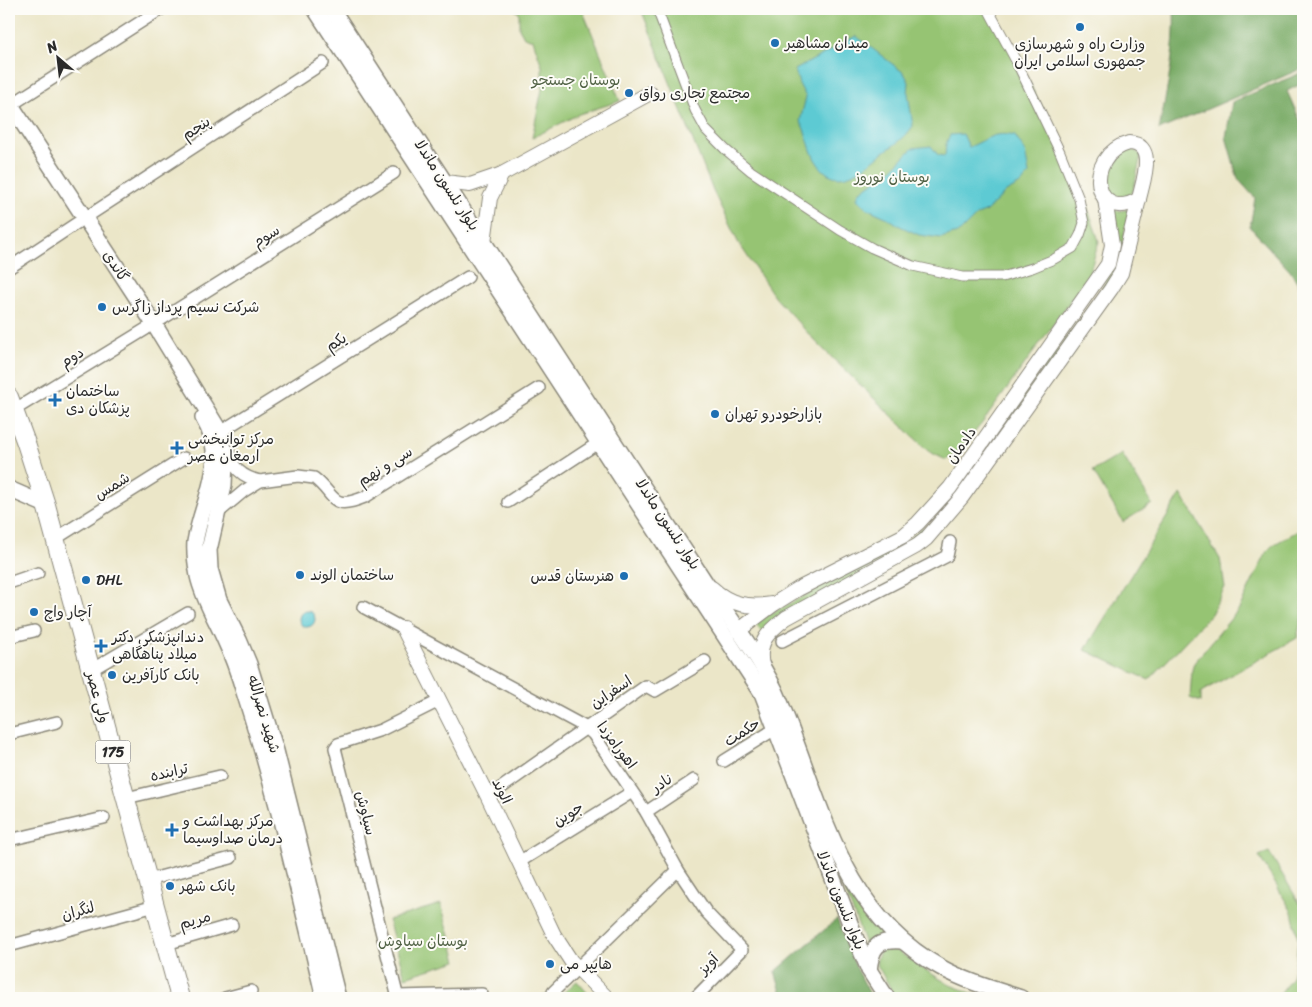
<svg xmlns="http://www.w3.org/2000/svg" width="1312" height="1007" viewBox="0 0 1312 1007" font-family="Sriracha,'Playpen Sans Arabic',sans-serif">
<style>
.green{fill:#96c473;stroke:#60784f}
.forest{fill:#78aa65;stroke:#526a48}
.water{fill:#5dcad3;stroke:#447a7f}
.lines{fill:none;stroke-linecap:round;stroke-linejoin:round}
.pedestrian-casing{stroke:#8b887a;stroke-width:11}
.minor-casing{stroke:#8b887a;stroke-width:14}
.tertiary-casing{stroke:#8b887a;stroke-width:16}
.secondary-casing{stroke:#8b887a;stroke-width:18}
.primary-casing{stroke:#8b887a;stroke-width:20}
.pedestrian{stroke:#fff;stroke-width:9}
.minor{stroke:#fff;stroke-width:11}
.tertiary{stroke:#fff;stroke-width:14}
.secondary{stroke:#fff;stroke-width:15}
.primary{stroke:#fff;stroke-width:18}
.poi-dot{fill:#1f6fb2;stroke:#fdfcf7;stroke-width:2}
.labels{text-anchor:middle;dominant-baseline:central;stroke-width:4;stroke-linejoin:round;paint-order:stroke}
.shield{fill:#fdfcf7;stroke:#6a6a68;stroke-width:1}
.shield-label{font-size:14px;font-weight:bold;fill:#2b2b2b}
.poi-label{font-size:15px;fill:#2b2b2b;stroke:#fdfcf7;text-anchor:start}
.park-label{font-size:15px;fill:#506144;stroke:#fdfcf7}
.street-label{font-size:15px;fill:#2b2b2b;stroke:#fdfcf7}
</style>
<rect width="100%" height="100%" fill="#fdfcf7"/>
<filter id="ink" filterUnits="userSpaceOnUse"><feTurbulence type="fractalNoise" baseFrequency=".02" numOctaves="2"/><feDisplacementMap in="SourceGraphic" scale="10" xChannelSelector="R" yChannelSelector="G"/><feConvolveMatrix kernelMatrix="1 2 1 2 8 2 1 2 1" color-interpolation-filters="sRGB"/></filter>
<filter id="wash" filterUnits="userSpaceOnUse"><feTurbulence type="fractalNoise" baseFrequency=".0096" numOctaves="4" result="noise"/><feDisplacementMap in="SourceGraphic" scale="20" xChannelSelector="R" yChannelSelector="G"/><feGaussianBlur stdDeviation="1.12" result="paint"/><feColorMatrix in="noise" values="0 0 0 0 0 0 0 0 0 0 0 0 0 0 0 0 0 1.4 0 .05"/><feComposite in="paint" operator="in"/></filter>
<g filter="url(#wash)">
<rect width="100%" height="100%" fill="#ebe6c8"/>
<g class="green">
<polygon points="514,9 582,9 620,101 579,114 532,138 542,89 542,66 533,40 524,37 519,28 519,13"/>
<polygon points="641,9 992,9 1077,177 1099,241 1089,275 983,422 960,450 946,460 928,451 816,342 774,296 738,242 713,191"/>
<path d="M 1130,147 L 1141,155 L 1133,192 C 1123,198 1118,198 1108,193 C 1100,166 1108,160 1130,147 Z"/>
<polygon points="1109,208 1120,211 1129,209 1118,267 1109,283 963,488 960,486 986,447 1100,292 1111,272 1116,258"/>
<polygon points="1122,454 1152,504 1123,522 1093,471"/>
<polygon points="1181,494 1220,559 1225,587 1211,614 1149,680 1085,650"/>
<polygon points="922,528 925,529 904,548 763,632 756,624 768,615 901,545"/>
<polygon points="1303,528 1303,613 1297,638 1201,692 1201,702 1190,698 1192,670 1194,663 1239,609 1267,551 1273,545"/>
<polygon points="1269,852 1303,909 1303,995 1297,998 1277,998 1292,977 1296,959 1298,939 1292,912 1259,856"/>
<path d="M 842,874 L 845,874 L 872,921 L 883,930 L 884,934 C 873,938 871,942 868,952 L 841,879 Z"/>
<polygon points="441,904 457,961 405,977 388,920"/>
<polygon points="889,945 919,966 950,985 985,998 896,998 876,963 881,947"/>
<polygon points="577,981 592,998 517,998 562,994"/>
</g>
<g class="forest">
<path d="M 1174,9 L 1301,9 L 1303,15 L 1303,68 L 1159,130 C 1167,90 1176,49 1174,9 Z"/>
<polygon points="1303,72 1303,83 1287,91 1303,127 1303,291 1290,271 1250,227 1255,198 1238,179 1226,137 1232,102"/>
<polygon points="837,919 855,965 872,998 783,998 775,972"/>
</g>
<g class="water">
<path d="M 856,36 L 904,73 L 909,82 L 908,93 L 913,126 C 904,139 897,143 884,152 C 865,166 839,193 818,164 C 809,152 808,134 800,121 L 806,97 L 799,84 L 795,70 Z"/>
<path d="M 963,134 L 969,147 C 989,139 992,131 1015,136 L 1025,151 L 1029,174 L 1022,183 L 1006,192 L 985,212 L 977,215 L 960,232 L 941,238 L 919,235 L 900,226 L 888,218 L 868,209 L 857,199 L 859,192 L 893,168 L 913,148 L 931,146 L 938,155 L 945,156 L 946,144 L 950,135 Z"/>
<circle cx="307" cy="619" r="8"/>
</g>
</g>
<g filter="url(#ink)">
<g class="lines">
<defs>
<polyline id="pedestrian" points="657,9 695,110 706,130 726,150 751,171 840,230 872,248 913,266 963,277 1002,277 1032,268 1054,259 1073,248 1080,235 1084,223 1079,199 1060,152 1015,59 988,9"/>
<g id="minor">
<polyline points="11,105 161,9"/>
<polyline points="85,218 323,63"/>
<polyline points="9,268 77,223"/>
<polyline points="154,324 394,173"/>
<polyline points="14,410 146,329"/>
<polyline points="220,432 468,277"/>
<path d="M 228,450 C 232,468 242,477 260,481"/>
<polyline points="508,502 598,443"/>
<path d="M 219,512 L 244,491 L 260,481 L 298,476 L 314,478 C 337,496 330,511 365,497 L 539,388"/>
<polyline points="55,539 184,458"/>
<polyline points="9,583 38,573"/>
<polyline points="363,607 585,727 593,734 646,812 678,870 706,912 742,950 695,998"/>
<polyline points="9,637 34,631"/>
<polyline points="782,641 947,556 950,542"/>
<polyline points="91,670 188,613"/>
<polyline points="9,734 57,722"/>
<polyline points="724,761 775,729"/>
<polyline points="488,797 646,686 655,691 705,661"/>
<polyline points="126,798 220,776"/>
<polyline points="646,812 694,780"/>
<polyline points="9,840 104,818"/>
<polyline points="519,862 632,792"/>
<polyline points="148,880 231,858"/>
<polyline points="166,944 232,925"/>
<polyline points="9,946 155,906"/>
<polyline points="553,992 678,870"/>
<polyline points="397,996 482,994"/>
<polyline points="225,998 251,991"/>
<polyline points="398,998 335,748 338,744 381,730 439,701"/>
</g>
<g id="tertiary">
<path d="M 1129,143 C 1157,144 1143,181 1139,199 C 1094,226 1082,156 1129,143 Z"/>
<polyline points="445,182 470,185 502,174 650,93"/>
<polyline points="484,242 490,198 502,174"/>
<path d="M 712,588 C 730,605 749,608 773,604"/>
<polyline points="403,628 488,797 554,935 571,961 607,998"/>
<polyline points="738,631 774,604 798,589 903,536 918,523 950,488 1108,264 1112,245 1105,199"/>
<path d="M 762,666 C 757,642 768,632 786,618 L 917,546 L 926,539 L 962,497 L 1111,289 L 1121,273 L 1139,199"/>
</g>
<g id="secondary">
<polyline points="315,9 762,693 856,939 869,970 887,998"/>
<path d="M 332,9 L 705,582 C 729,617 757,653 775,690 C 820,790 835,909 940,967 C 965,981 993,989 1021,998"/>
<polyline points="9,102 154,324 222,435 225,461 224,485 209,550 210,569 219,600 239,640 249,664 276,751 338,998"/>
<path d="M 203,418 C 230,463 202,498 195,542 C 194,553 196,565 198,576 C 203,598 215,618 224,638 C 233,657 239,675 245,695 C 277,795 300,896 324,998"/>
<polyline points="9,489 46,505"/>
<path d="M 869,970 C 872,945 878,939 903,941"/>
</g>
<polyline id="primary" points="9,397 26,443 46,505 180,998"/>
</defs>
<use href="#pedestrian" class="pedestrian-casing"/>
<use href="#minor" class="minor-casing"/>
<use href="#tertiary" class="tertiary-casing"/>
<use href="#secondary" class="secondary-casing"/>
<use href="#primary" class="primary-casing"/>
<use href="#pedestrian" class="pedestrian"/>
<use href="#minor" class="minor"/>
<use href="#tertiary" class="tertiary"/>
<use href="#secondary" class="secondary"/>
<use href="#primary" class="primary"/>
</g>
</g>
<g class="poi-dot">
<circle cx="1080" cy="27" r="5"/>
<circle cx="775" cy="43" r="5"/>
<circle cx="629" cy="93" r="5"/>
<circle cx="102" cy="307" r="5"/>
<path d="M52.5 392.5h5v5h5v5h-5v5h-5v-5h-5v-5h5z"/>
<circle cx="715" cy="414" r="5"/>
<path d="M174.5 440.5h5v5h5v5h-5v5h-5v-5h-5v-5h5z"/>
<circle cx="300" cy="575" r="5"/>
<circle cx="624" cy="576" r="5"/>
<circle cx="86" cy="580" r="5"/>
<circle cx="34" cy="612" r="5"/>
<path d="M98.5 638.5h5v5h5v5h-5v5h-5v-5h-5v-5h5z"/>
<circle cx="112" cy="675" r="5"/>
<path d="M169.5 822.5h5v5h5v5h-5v5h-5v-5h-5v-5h5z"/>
<circle cx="170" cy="886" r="5"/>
<circle cx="550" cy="964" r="5"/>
</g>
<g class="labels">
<rect class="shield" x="95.5" y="740.5" width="35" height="23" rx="4"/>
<g class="shield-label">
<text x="113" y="752">175</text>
</g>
<g class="poi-label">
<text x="785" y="43">میدان مشاهیر</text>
<text x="1080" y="44" text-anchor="middle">وزارت راه و شهرسازی<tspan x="1080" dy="17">جمهوری اسلامی ایران</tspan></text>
<text x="639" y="93">مجتمع تجاری رواق</text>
<text x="112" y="307">شرکت نسیم پرداز زاگرس</text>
<text x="66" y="391">ساختمان<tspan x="66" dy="17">پزشکان دی</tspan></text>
<text x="725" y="414">بازارخودرو تهران</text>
<text x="188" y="439">مرکز توانبخشی<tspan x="188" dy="17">ارمغان عصر</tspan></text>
<text x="310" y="575">ساختمان الوند</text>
<text x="614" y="576" text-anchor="end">هنرستان قدس</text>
<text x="96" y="580">DHL</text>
<text x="44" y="612">آچار واچ</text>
<text x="112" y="637">دندانپزشکی دکتر<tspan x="112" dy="17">میلاد پناهگاهی</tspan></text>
<text x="122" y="675">بانک کارآفرین</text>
<text x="183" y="821">مرکز بهداشت و<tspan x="183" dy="17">درمان صداوسیما</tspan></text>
<text x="180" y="886">بانک شهر</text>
<text x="560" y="964">هایپر می</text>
</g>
<g class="park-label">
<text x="576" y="80">بوستان جستجو</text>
<text x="892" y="177">بوستان نوروز</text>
<text x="423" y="941">بوستان سیاوش</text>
</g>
<g class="street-label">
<text transform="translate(196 128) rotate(-33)">پنجم</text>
<text transform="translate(447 185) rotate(57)">بلوار نلسون ماندلا</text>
<text transform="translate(266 236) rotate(-32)">سوم</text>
<text transform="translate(116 266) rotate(57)">گاندی</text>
<text transform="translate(336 342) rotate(-32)">یکم</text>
<text transform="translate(72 357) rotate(-32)">دوم</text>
<text transform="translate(961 445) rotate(-55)">دادمان</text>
<text transform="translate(385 466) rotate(-32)">سی و نهم</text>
<text transform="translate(112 486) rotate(-32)">شمس</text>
<text transform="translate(668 524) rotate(57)">بلوار نلسون ماندلا</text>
<text transform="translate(611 692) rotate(-34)">اسفراین</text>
<text transform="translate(98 697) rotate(75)">ولی عصر</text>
<text transform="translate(264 714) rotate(73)">شهید نصرالله</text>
<text transform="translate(742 732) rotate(-32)">حکمت</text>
<text transform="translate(617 745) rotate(53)">اهورامزدا</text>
<text transform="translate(169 772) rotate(-13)">ترابنده</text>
<text transform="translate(662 783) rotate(-33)">نادر</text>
<text transform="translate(502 791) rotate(64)">الوند</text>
<text transform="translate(366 813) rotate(76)">سیاوش</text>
<text transform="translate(568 814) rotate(-32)">جوین</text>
<text transform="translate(841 900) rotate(68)">بلوار نلسون ماندلا</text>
<text transform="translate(78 911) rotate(-15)">لنگران</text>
<text transform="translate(195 920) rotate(-16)">مریم</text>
<text transform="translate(708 964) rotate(-46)">آویز</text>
</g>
</g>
<rect width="1312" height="1007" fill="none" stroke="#fdfcf7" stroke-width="30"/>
<g transform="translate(58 58) rotate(332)" stroke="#fdfcf7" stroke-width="4" paint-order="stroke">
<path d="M0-4L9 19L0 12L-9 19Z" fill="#2b2b2b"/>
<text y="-8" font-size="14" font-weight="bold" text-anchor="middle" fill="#2b2b2b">N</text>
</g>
</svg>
